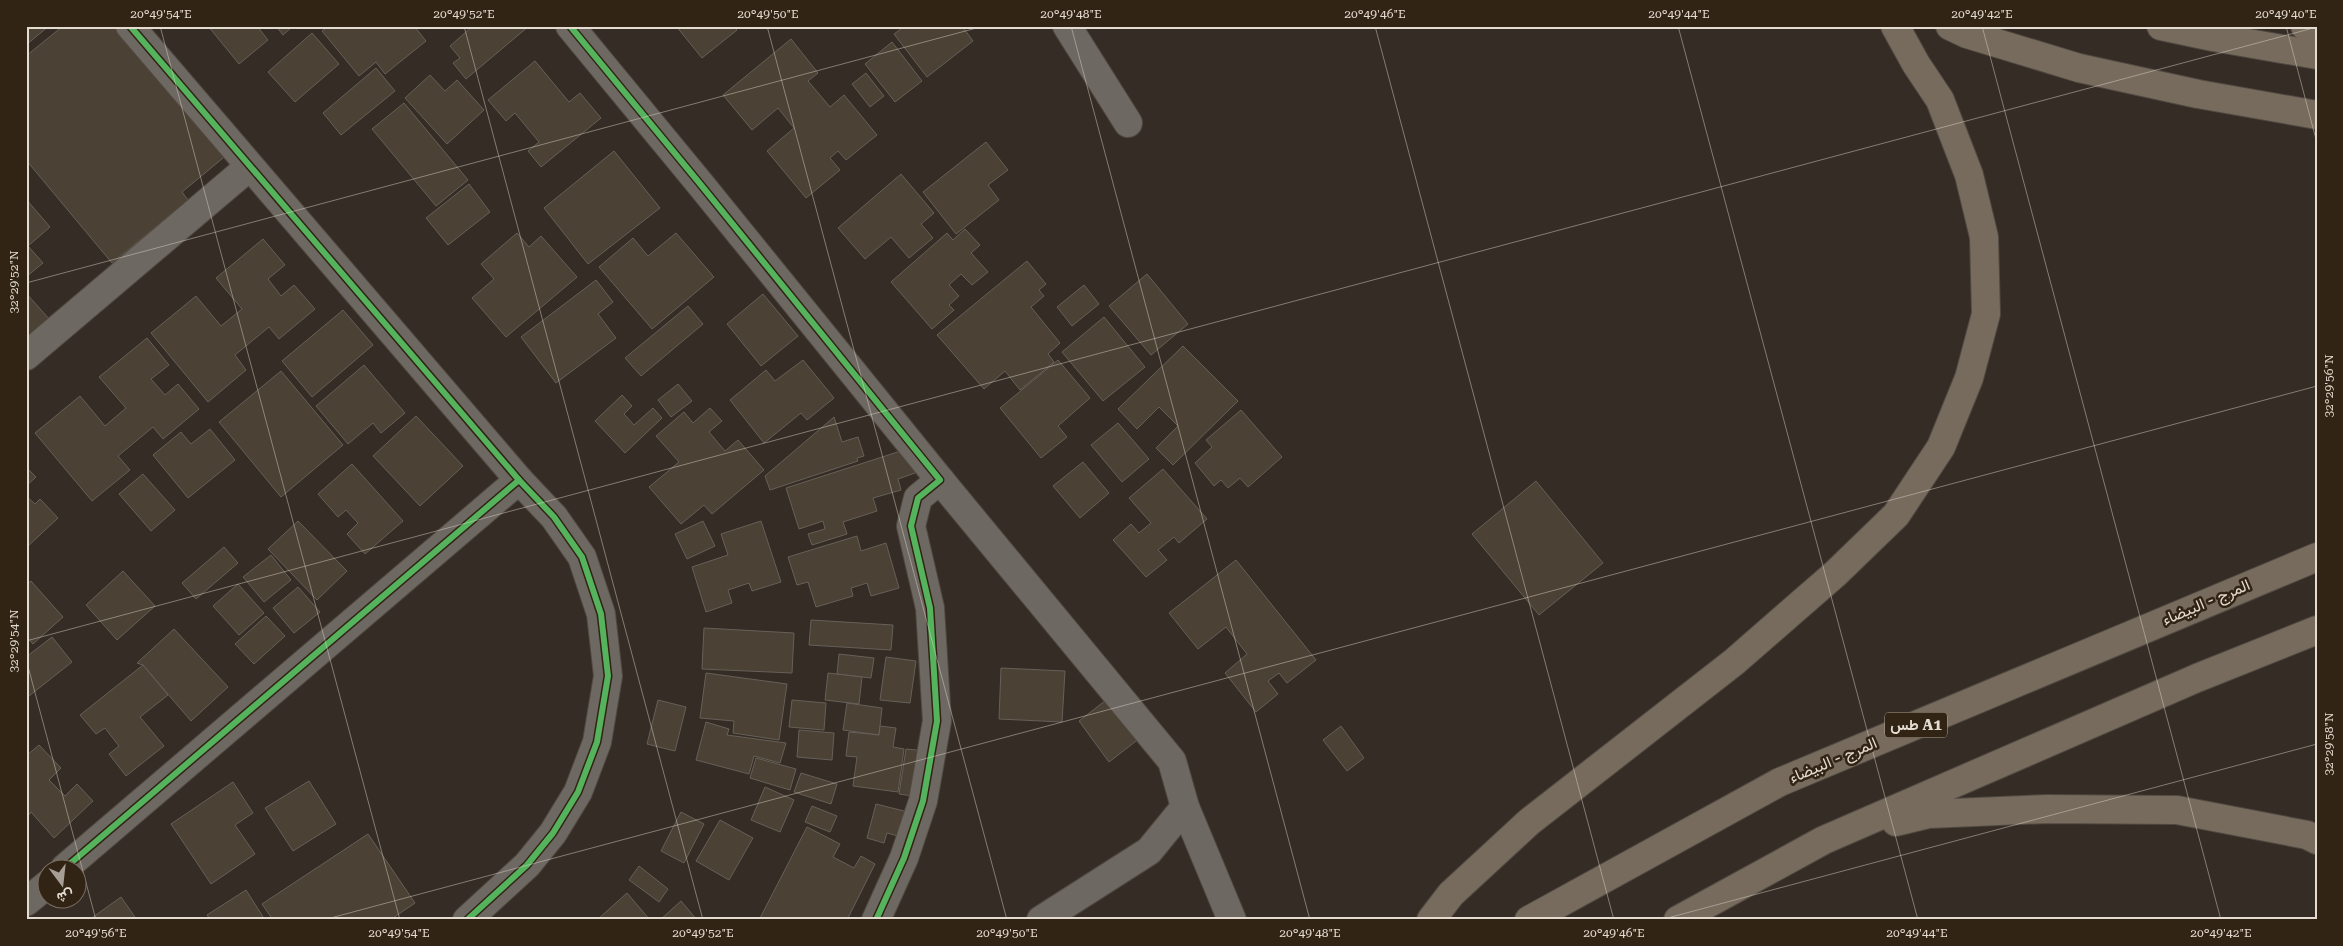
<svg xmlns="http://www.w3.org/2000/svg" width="2343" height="946" viewBox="0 0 2343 946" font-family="'Roboto Serif',Vazirmatn,serif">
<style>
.building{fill:#4b4134;stroke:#676059}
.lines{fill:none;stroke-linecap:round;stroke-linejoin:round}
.minor-casing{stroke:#504941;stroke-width:30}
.highway-casing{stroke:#504941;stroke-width:30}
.minor{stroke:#6e6862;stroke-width:28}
.highway{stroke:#766b5d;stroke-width:28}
.cycleway-casing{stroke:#312415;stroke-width:9}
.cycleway{stroke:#56b35d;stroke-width:6}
.ticks{fill:none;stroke:#e4dbd1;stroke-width:1;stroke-opacity:0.45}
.labels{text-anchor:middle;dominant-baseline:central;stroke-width:5;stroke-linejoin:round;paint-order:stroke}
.shield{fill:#312415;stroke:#aea499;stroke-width:1}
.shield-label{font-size:15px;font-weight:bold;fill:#e4dbd1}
.street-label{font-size:16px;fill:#e4dbd1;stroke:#312415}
.neatline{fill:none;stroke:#e4dbd1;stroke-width:2}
.ticks-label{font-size:12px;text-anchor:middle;fill:#e4dbd1}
</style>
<rect width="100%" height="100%" fill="#352d25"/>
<g class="building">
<polygon points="26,26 49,26 26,45"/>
<polygon points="63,26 124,26 229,153 182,192 188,200 112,263 26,160 26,56"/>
<polygon points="208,26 257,26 268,40 239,64"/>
<polygon points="276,26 293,26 283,35"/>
<polygon points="329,26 414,26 426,41 385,74 376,62 359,76 322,31"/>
<polygon points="473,26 529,26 466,79 453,63 460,58 450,46"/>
<polygon points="676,26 733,26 737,30 702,58"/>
<polygon points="905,26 962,26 973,41 927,77 894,34"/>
<polygon points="312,33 339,64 295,102 268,72"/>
<polygon points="791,39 818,73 808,81 830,107 844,95 877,135 846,160 838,151 830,158 840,170 806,198 767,151 794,128 778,108 752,130 723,95"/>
<polygon points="892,42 922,81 895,102 865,64"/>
<polygon points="535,61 569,102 580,93 601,118 541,167 528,151 539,142 515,113 506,121 488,100"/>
<polygon points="376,68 395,91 341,135 323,113"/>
<polygon points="866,73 884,96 870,107 852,84"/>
<polygon points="430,75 445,91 457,80 484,110 447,144 405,98"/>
<polygon points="404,103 468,180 436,206 372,129"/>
<polygon points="986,142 1008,170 988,185 999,200 956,234 923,192"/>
<polygon points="614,151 660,208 588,264 544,208"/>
<polygon points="901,174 934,213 921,224 933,238 909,258 891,237 865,259 838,228"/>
<polygon points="469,184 490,212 448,245 426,218"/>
<polygon points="26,199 50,227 28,246 43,263 26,277"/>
<polygon points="965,229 980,245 971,253 988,272 972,285 961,274 949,285 959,296 949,305 954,310 932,329 891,282 947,233 953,240"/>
<polygon points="517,233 529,247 541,236 577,277 506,337 472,298 494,279 481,264"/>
<polygon points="676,233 714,277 652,329 599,267 633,238 648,256"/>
<polygon points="263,239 285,265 268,279 281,296 294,285 315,309 279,339 269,327 235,355 246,370 208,402 151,333 196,296 221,326 242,309 216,278"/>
<polygon points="1027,261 1046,284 1039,290 1044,296 1031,307 1060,343 1048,354 1054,362 1020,390 1005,371 984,389 937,335"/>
<polygon points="1147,274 1188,324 1151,355 1109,306"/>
<polygon points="596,280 613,302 598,314 616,338 556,383 521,337"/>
<polygon points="1084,285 1099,304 1072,326 1057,307"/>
<polygon points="26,293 50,320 26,340"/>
<polygon points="763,294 798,336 761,366 727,324"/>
<polygon points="688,306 703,324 641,376 625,358"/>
<polygon points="343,310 373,345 312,397 282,361"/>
<polygon points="1104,317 1145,367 1103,401 1062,352"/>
<polygon points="147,338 169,365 151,379 165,395 178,384 199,409 163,439 153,427 118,456 130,470 92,501 35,433 80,396 105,426 126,408 99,377"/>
<polygon points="1183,346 1238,401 1173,465 1156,448 1178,426 1159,407 1137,429 1118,409"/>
<polygon points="803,360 834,398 807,420 801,413 764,443 730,400 766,370 775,381"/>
<polygon points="1058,360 1090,398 1058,426 1067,437 1041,458 1000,408"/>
<polygon points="364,365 405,413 381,433 373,423 348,444 316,406"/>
<polygon points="281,371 343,445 281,497 219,422"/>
<polygon points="678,384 692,401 671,417 658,400"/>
<polygon points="622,395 632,406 624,414 634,425 653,408 662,418 625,453 595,421"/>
<polygon points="710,408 722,421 709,432 725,451 738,440 764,470 712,514 704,505 681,524 649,487 679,462 656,436 684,412 693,423"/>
<polygon points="1241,410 1282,457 1248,487 1240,478 1228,488 1221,480 1214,486 1195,463 1212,447 1206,440"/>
<polygon points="416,416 463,466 420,506 373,456"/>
<polygon points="834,417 842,442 858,437 864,456 857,458 858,461 770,490 765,476"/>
<polygon points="1118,423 1149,459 1122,482 1091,445"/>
<polygon points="210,429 235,460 188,498 153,455 181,432 191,444"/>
<polygon points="907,449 915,473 898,479 901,490 873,498 877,511 843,522 847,534 812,545 808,534 825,529 823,521 799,529 786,488"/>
<polygon points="1083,462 1109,493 1080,518 1053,486"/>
<polygon points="352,464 403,521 365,554 347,534 358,523 346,510 338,517 318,494"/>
<polygon points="26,467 36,477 26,486"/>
<polygon points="1163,469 1207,519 1179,543 1174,537 1158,550 1167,560 1146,577 1113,540 1131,524 1139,533 1151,523 1129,498"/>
<polygon points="143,474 175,510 151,531 119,494"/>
<polygon points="1536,481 1603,563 1539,615 1472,534"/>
<polygon points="26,496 35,504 40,499 58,518 26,548"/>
<polygon points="298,521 347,571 317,600 268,549"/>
<polygon points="703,521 715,546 687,559 675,534"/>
<polygon points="761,521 781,582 752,591 749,583 728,590 732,603 706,612 692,567 728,555 721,534"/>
<polygon points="857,536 861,551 886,543 899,588 871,596 867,583 851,588 853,596 816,607 808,582 797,585 788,557"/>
<polygon points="224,547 238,563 196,599 182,583"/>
<polygon points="271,555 291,580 264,602 243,577"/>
<polygon points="1236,560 1316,660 1287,683 1279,673 1268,681 1278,694 1256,712 1225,673 1247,654 1226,627 1198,649 1169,613"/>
<polygon points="123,571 155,606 117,640 86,605"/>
<polygon points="31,581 63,617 33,644 26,636 26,585"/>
<polygon points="238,584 264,613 239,635 213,606"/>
<polygon points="298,587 320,612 294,633 273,608"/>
<polygon points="266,616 285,636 254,664 235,644"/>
<polygon points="811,620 893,625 891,650 809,645"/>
<polygon points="704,628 794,633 792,673 702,669"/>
<polygon points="174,629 228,687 191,721 143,665 137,663"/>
<polygon points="52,637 72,662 29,696 26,692 26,657"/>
<polygon points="839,654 874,658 871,678 837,674"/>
<polygon points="886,657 916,661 910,703 880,700"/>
<polygon points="143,665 168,695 140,717 164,746 126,776 109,754 119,746 105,728 96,734 80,715"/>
<polygon points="1001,668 1065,671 1062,722 999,719"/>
<polygon points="706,673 787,684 779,740 733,733 734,721 700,718"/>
<polygon points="828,673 862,677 859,704 825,700"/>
<polygon points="1110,697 1140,738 1109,762 1079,721"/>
<polygon points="658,700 686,707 675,751 647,744"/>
<polygon points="792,700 826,703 824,730 789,727"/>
<polygon points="847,703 882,708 879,735 843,730"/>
<polygon points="706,722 729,729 727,735 786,743 780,763 754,756 749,774 696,760"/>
<polygon points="880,726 896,728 893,747 904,749 898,792 853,786 857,757 846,756 849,732 879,735"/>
<polygon points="1341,726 1364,758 1347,771 1323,740"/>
<polygon points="799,730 834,733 832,760 797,757"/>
<polygon points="39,745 61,768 49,780 65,796 77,784 93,801 54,838 31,812 26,819 26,756"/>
<polygon points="906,749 926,751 920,797 899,794"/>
<polygon points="756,758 796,769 790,790 750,778"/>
<polygon points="801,773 837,784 831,804 794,792"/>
<polygon points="309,781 336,824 293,851 265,808"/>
<polygon points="233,782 253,813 235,825 255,854 211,884 171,824"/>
<polygon points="765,787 794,800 780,832 751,820"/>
<polygon points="876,804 912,813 905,838 887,833 884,843 867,838"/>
<polygon points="812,806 837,816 830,832 805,822"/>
<polygon points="681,812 704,824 684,863 661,851"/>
<polygon points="720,820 753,838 729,880 696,861"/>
<polygon points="807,827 840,844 833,857 854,868 861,856 875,864 847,920 759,920"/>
<polygon points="368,834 415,903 390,920 273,920 262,904"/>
<polygon points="639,866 668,889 659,902 629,880"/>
<polygon points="246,890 265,920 211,920 207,915"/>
<polygon points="627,893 650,920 597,920"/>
<polygon points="121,897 137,920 89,920"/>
<polygon points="681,901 697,920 660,920"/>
</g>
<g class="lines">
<defs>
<g id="minor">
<polyline points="130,26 519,480 554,517 582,557 601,614 608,676 597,742 578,792 553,833 527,865 467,920"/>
<polyline points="570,26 701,185 940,480 918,498 911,526 930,608 937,721 923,801 904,858 876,920"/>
<polyline points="1067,26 1128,123"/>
<polyline points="26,356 249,167"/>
<polyline points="940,480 1172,761 1185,807 1149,851 1041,920"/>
<polyline points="1185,807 1232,920"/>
<polyline points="65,868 519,480"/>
<polyline points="26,902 48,884"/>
</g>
<g id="highway">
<polyline points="1950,26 1967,34 2079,68 2198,94 2317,115"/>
<polyline points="2161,26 2213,37 2317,55"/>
<polyline points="2305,26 2317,32"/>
<polyline points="1896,822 1929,814 2047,809 2177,810 2307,835 2317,840"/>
<polyline points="1431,920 1451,894 1529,822 1734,662 1835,574 1896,515 1941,447 1969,378 1986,314 1984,237 1969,175 1940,100 1916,64 1895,26"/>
<polyline points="1529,920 1780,782 2317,557"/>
<polyline points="1678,920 1824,840 2197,678 2317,630"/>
</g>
</defs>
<use href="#minor" class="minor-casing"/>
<use href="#highway" class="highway-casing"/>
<use href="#minor" class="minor"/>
<use href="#highway" class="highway"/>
<defs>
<g id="cycleway">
<polyline points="130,26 519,480 554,517 582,557 601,614 608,676 597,742 578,792 553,833 527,865 467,920"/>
<polyline points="570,26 701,185 940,480 918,498 911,526 930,608 937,721 923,801 904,858 876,920"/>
<polyline points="65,868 519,480"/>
</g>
</defs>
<use href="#cycleway" class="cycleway-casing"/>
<use href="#cycleway" class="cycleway"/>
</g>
<path class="ticks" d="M 160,26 L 400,920M 464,26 L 703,920M 767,26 L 1007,920M 1071,26 L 1310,920M 1375,26 L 1614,920M 1678,26 L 1918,920M 1982,26 L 2221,920M 2286,26 L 2317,143M 26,283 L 984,26M 26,641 L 2317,27M 26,659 L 96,920M 323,920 L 2317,386M 1660,920 L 2317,744"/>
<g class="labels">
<rect class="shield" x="1885" y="712.5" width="62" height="25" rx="4"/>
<g class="shield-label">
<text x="1916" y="725">طس A1</text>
</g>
<g class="street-label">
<text transform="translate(2206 602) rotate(-23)">المرج - البيضاء</text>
<text transform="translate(1833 760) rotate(-23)">المرج - البيضاء</text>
</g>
</g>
<rect width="2343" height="946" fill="none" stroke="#312415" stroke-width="55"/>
<g transform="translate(62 884) rotate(165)"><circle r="24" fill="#312415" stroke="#796d60"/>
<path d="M0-4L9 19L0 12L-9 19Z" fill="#a79e95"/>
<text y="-8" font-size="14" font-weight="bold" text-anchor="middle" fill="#e4dbd1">ش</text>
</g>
<rect x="28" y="28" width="2288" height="890" class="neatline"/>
<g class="ticks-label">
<text x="161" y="18">20°49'54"E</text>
<text x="464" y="18">20°49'52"E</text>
<text x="768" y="18">20°49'50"E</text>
<text x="1071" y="18">20°49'48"E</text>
<text x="1375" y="18">20°49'46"E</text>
<text x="1679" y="18">20°49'44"E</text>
<text x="1982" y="18">20°49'42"E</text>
<text x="2286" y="18">20°49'40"E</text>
<text transform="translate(14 282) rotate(-90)" y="4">32°29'52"N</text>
<text transform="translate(2329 386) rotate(-90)" y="4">32°29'56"N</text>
<text transform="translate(14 641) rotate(-90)" y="4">32°29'54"N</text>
<text transform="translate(2329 744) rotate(-90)" y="4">32°29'58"N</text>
<text x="96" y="937">20°49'56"E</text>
<text x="399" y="937">20°49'54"E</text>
<text x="703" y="937">20°49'52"E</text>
<text x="1007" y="937">20°49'50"E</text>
<text x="1310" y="937">20°49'48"E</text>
<text x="1614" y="937">20°49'46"E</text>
<text x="1917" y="937">20°49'44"E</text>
<text x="2221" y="937">20°49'42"E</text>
</g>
</svg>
